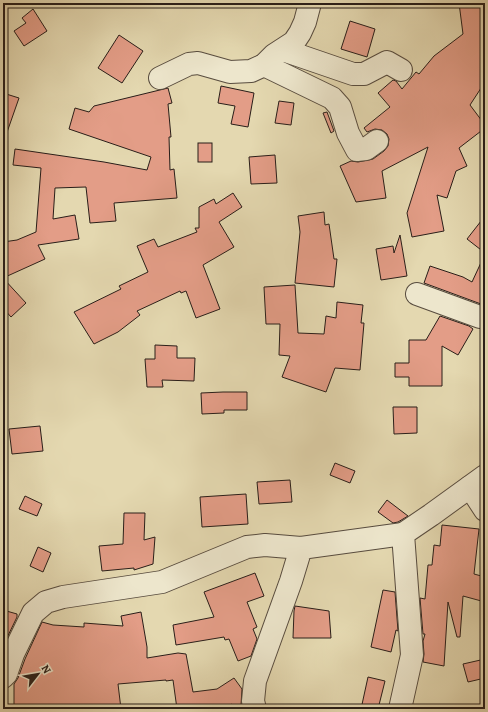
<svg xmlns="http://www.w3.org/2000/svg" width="488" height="712" viewBox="0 0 488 712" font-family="Alegreya,serif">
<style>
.building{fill:#e39d87;stroke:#291e19}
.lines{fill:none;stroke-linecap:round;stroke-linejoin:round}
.minor-casing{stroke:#584c3f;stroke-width:24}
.minor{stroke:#ede6cc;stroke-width:22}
</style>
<rect width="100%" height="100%" fill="#e4d8b0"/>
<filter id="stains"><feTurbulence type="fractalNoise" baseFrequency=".005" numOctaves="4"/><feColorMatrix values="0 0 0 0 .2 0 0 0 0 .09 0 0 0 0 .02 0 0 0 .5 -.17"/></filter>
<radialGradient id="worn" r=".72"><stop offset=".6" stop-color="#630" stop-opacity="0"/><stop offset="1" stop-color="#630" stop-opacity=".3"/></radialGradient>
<g class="building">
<polygon points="459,3 485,3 485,82 470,105 485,125 485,128 459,148 467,166 456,171 447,198 437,195 444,231 412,237 407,213 428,147 382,171 386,198 356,202 340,166 351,161 358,162 373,159 384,151 388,146 389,139 387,134 382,130 375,129 367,132 364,128 390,107 378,93 393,80 396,81 402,89 416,72 419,74 434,56 463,34"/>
<polygon points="33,9 47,31 24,46 14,31 26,23 22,18"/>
<polygon points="350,21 375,29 367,57 341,49"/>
<polygon points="119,35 143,51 122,83 98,68"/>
<polygon points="221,86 254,93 248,127 231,124 235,106 218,103"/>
<polygon points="168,88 172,103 168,104 171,137 169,137 170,170 174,169 177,198 114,203 116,221 90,223 86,187 55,188 53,219 75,215 79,239 38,245 45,259 3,278 26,303 11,317 3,308 3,242 17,240 36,232 41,168 13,165 15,149 104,162 147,170 151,157 69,129 75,108 89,112 94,106"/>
<polygon points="3,93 19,98 5,138 3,138"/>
<polygon points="279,101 294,103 291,125 275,123"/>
<polygon points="327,112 334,131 331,133 323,113"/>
<rect x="198" y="143" width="14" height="19"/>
<polygon points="275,155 277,183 251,184 249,157"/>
<polygon points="233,193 242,207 219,222 234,247 203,265 220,309 196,318 186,291 181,293 180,291 137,311 140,315 118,332 94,344 74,312 121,289 119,286 148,272 137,246 154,239 158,247 197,232 195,228 199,228 199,207 214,199 216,204"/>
<polygon points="324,212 325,225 329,224 334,259 337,259 334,287 295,283 300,232 298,216"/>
<polygon points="485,216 485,253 467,239"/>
<polygon points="400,235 407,276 381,280 376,249 393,246 394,253"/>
<polygon points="485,254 485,296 481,304 424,283 430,266 463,277 472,282"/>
<polygon points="295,285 298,333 324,334 326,316 336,318 337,302 363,305 361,323 364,323 360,370 335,368 326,392 282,377 290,356 279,355 280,324 266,324 264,287"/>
<polygon points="440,316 469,326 473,329 458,355 442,346 442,386 409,386 409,377 395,377 395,363 409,363 409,340 426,340"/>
<polygon points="155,345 177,346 177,358 195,358 194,381 162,380 163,387 147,387 145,359 155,359"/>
<polygon points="223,392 247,392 247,410 224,410 224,413 202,414 201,393"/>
<polygon points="393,407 417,407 417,433 394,434"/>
<polygon points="40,426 43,451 12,454 9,429"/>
<polygon points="335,463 355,471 350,483 330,475"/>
<polygon points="290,480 292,502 259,504 257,482"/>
<polygon points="246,494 248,524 202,527 200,497"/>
<polygon points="25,496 42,504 37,516 19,509"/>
<polygon points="387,500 408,516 398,522 393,523 378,512"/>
<polygon points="124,513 145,513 144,540 155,537 153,564 134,570 134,568 102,571 99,546 123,544"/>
<polygon points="442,525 479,529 474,574 485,577 485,602 463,596 460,637 457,637 448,602 444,666 423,662 424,654 423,641 425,634 423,634 420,598 425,599 428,565 432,565 434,545 440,546"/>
<polygon points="38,547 51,553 43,572 30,566"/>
<polygon points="255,573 264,596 247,602 257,627 253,629 257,639 251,656 238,661 229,639 225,640 224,637 176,645 173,625 214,617 204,592"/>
<polygon points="383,590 395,592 398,631 396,630 391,652 371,647"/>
<polygon points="295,606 329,611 331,638 293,638 294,611"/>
<polygon points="3,610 17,614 17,617 3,646"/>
<polygon points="141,612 147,647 147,658 178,653 186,654 193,692 217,689 234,678 242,689 241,705 235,709 232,704 224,709 177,709 173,680 166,681 166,680 118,684 121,709 14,709 14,684 18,678 25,659 42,622 53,625 84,627 84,623 123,626 121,616"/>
<polygon points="485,659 485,678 468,682 463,664"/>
<polygon points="368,677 385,681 378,709 361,709"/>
</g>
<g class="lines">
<defs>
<g id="minor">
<polyline points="283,50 353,74 364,74 387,62 401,70"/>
<polyline points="264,65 332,98 340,107 348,133 357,150 366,149 377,141"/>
<polyline points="160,78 189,64 198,63 230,72 251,71 264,65 274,55 294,42 300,33 305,22 310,3"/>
<polyline points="417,294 480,317 485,317"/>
<polyline points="470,487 485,510"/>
<polyline points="3,677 6,674 13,654 33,613 46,602 63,597 162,582 247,547 265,545 301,548"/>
<polyline points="255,709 253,701 255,681 291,581 301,548 403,534"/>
<polyline points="400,709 412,655 403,534 431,515 485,476"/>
</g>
</defs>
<use href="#minor" class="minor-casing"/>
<use href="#minor" class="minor"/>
</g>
<rect width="488" height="712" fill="none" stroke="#e4d8b0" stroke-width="16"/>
<rect x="4" y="4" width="480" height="704" fill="none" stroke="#291e19" stroke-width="2"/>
<rect x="8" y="8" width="472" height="696" fill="none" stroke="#291e19"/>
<g transform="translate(38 674) rotate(59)" stroke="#ede6cc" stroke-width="3" paint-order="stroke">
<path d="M0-3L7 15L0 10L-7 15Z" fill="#291e19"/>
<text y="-6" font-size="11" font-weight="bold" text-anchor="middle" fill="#291e19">N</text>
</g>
<rect width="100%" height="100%" filter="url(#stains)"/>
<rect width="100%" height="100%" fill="url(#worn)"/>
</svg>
